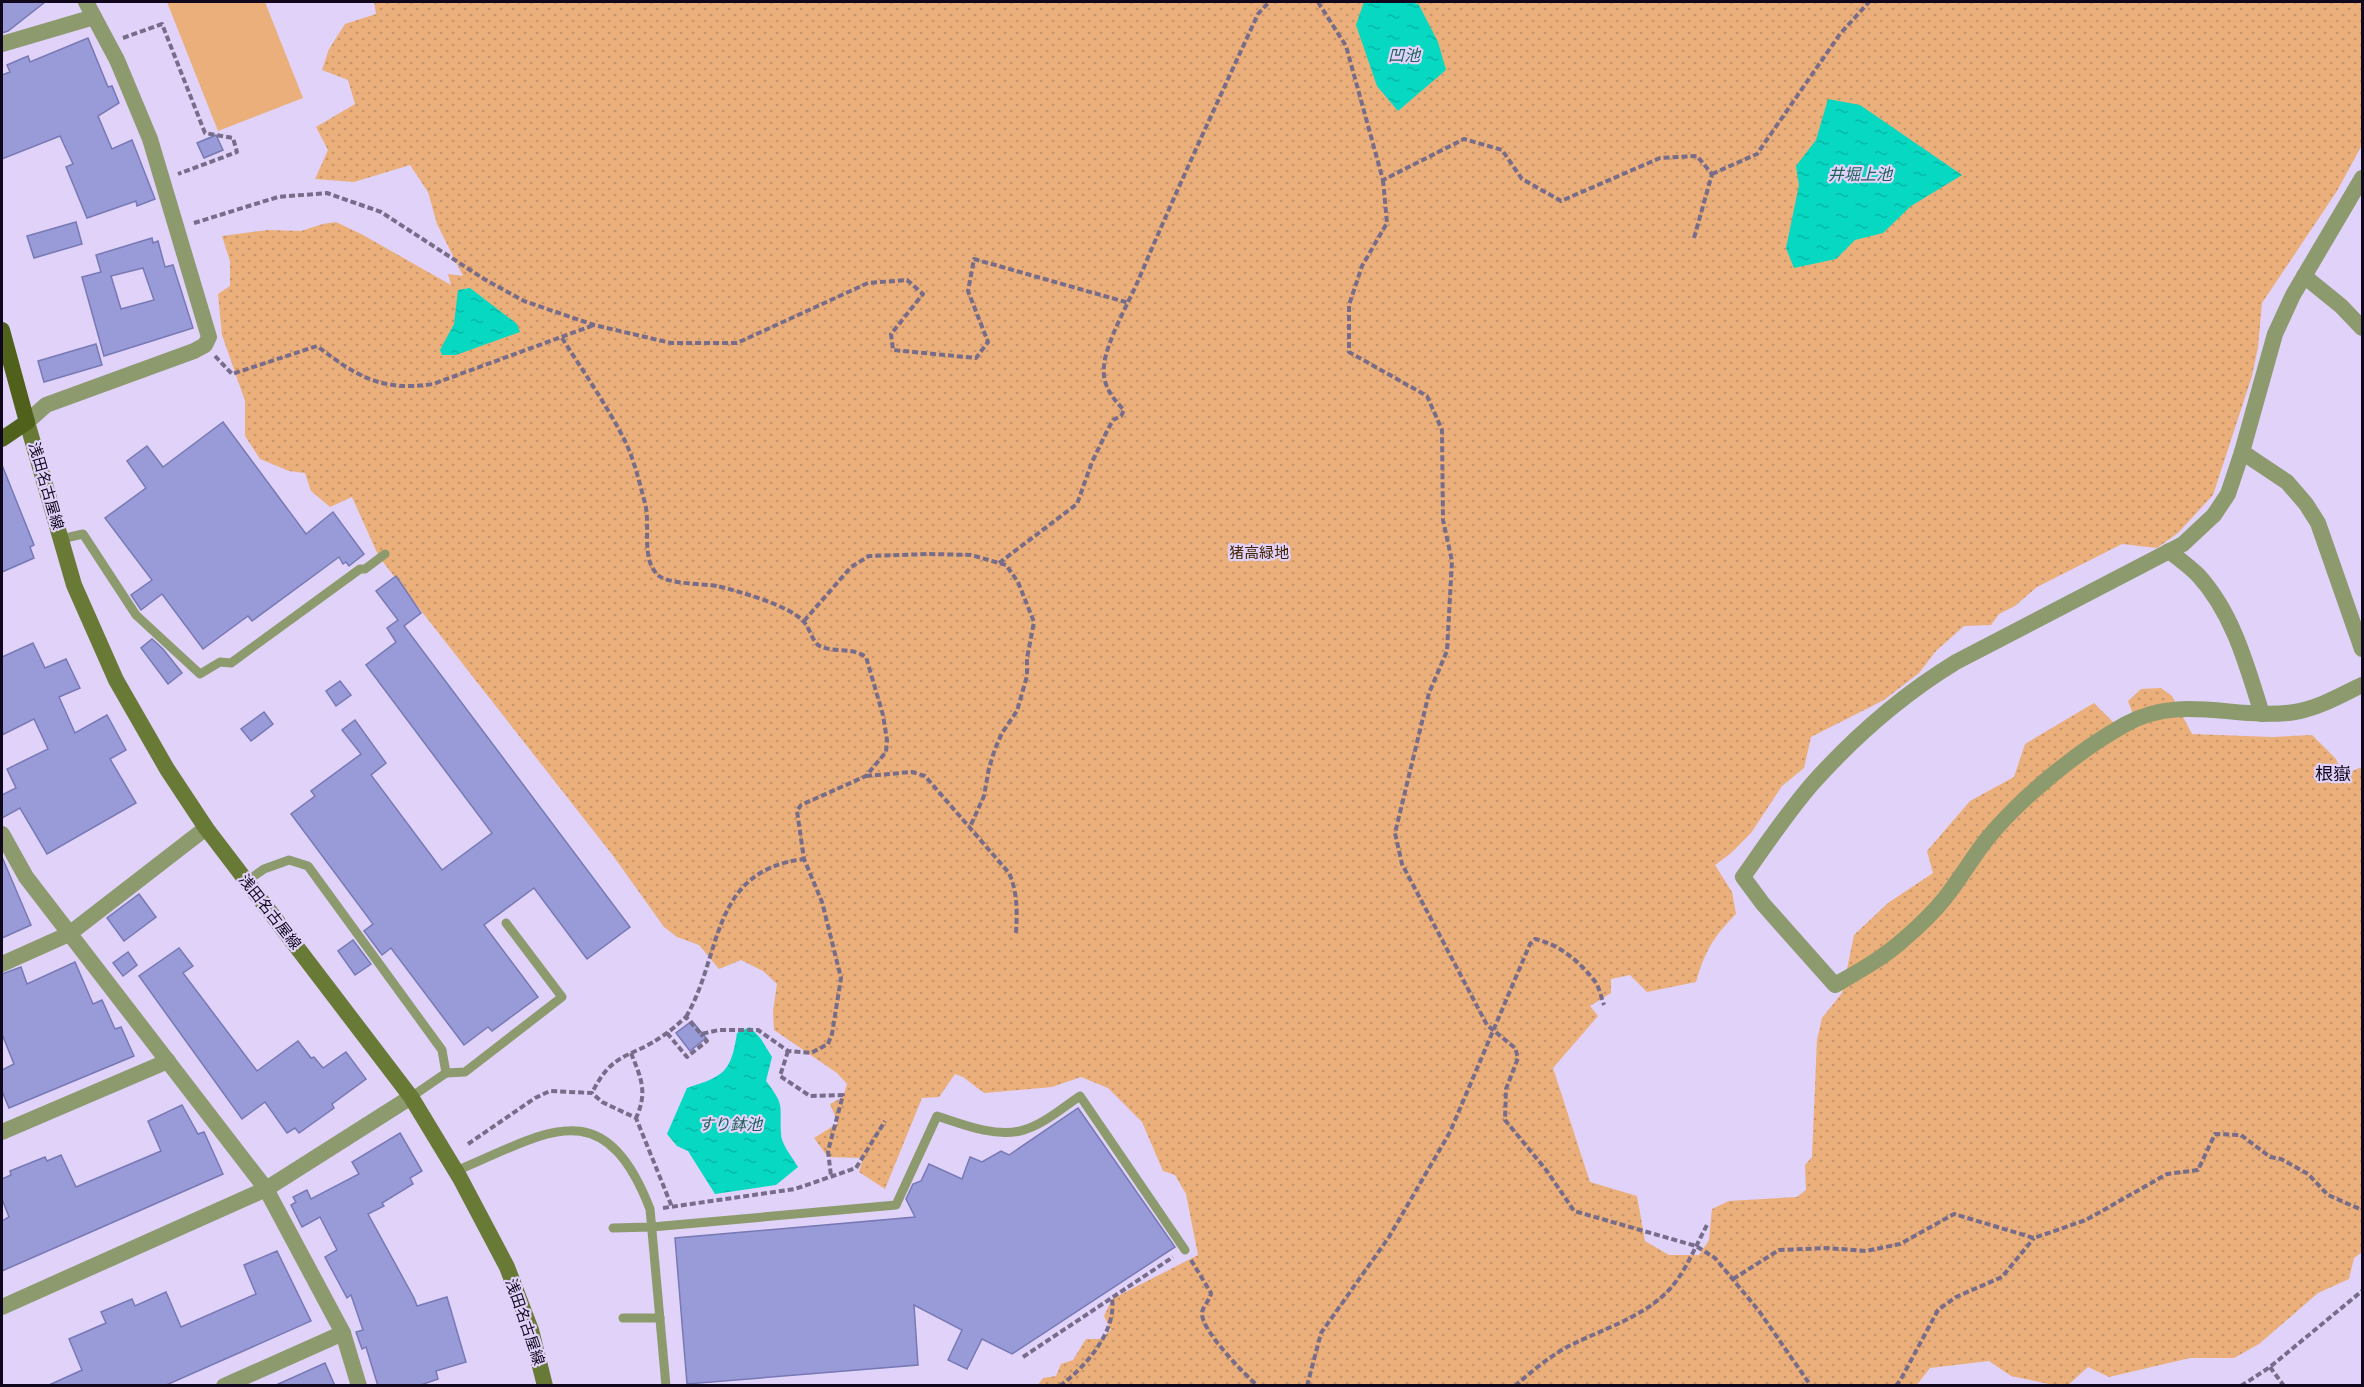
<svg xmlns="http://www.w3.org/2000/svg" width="2364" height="1387" viewBox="0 0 2364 1387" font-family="Signika,'Noto Sans JP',sans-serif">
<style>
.park{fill:url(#park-dots)}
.pitch{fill:#eaaf7b}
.water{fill:url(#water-ripples)}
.building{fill:#999bd9;stroke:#7779b4;stroke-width:1.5;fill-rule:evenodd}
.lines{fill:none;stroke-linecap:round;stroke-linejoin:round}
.path{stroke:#776c89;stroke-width:4;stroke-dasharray:6 3;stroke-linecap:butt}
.service{stroke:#8c9a6e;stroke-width:9}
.minor{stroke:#8c9a6e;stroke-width:16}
.secondary{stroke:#687a36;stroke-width:16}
.primary{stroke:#50611c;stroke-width:16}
.labels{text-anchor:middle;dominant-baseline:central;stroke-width:4.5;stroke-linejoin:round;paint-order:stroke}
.street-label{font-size:15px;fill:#10071c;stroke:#e0d2f8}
.park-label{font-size:15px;fill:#422100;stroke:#e0d2f8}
.water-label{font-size:16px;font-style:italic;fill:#1f6259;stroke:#e0d2f8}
.quarter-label{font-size:18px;fill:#10071c;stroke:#e0d2f8}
</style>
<defs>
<pattern id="park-dots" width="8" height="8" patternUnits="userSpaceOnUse" patternTransform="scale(1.5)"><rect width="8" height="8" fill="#eaaf7b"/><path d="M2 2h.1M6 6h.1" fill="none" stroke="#c8956a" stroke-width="1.8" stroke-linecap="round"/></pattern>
<pattern id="water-ripples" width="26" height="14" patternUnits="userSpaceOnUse" patternTransform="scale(1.5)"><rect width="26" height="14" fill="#06d8c2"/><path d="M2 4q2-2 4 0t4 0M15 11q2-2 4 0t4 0" fill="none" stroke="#06b8a6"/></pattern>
</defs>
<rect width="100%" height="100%" fill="#e0d2f8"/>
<path class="park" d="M 374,2 L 2362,2 L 2362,145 L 2337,191 L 2262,303 L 2258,347 L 2252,376 L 2213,495 L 2178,533 L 2157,548 L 2122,544 L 2037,587 L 2015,606 L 1999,614 L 1991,625 L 1964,626 L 1936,651 L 1919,673 L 1884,700 L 1811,737 L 1804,768 L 1782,786 L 1751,833 L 1730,854 L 1715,865 L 1732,892 L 1736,914 C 1713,937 1705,951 1696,982 L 1647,992 L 1630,975 L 1611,979 L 1611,993 L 1590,1006 L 1598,1016 L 1553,1068 L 1590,1182 L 1637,1196 L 1645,1241 L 1669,1255 L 1699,1255 L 1709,1240 L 1712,1209 L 1729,1201 L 1797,1197 L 1806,1190 L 1805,1165 L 1812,1157 L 1817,1040 L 1822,1018 L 1842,993 L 1854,935 L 1888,903 L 1933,873 L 1927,851 L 1970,801 L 2014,777 L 2025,744 L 2094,703 L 2119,728 L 2136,722 L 2128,701 L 2141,689 L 2161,688 L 2172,696 L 2192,734 L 2272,737 L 2312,735 L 2336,759 L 2343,775 L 2362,767 L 2362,1252 L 2354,1258 L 2349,1279 L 2318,1293 L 2259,1344 L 2234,1358 L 2190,1358 L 2109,1377 L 2088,1367 L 2068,1385 L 2054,1385 L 2011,1376 L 1989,1361 L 1930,1368 L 1916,1386 L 1038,1385 L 1043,1378 L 1056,1376 L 1061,1364 L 1073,1360 L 1086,1339 L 1100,1339 L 1111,1330 L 1104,1316 L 1112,1299 L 1198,1255 L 1186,1194 L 1175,1175 L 1163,1171 L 1142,1122 L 1108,1088 L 1081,1077 L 1052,1087 L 984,1093 L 963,1077 L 955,1074 L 939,1097 L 922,1098 L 885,1189 L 859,1172 L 863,1158 L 828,1157 L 814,1138 L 838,1123 L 830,1104 L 843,1097 L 847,1084 L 837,1073 L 774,1030 L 773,1011 L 777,984 L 763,971 L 741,960 L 719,969 L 699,945 L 677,937 L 664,927 L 614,857 L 379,557 L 352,497 L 330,507 L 311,491 L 305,473 L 289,471 L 260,459 L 245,436 L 245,401 L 222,335 L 218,294 L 230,286 L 230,261 L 222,236 L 268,230 L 301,231 L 323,224 L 336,222 L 363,235 L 451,285 L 448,274 L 463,276 L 437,224 L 428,192 L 410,165 L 354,182 L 315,179 L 328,150 L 316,127 L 355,104 L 348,80 L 322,70 L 329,49 L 345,24 L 376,14 Z"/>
<polygon class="pitch" points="167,2 265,2 303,98 218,131"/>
<g class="water">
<polygon points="1364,2 1413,2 1419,5 1438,42 1446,70 1398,111 1377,86 1356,25"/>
<polygon points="1828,99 1860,105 1962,175 1911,206 1883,233 1855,240 1836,259 1794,268 1786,248 1799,185 1796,166 1816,140"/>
<polygon points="470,288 517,324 520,332 456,355 442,355 440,350 454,324 458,290"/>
<path d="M 750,1027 L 761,1039 L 772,1057 L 766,1081 C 786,1107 779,1105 781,1134 C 781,1144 793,1158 798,1167 L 776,1185 L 715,1194 L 688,1151 L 677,1146 L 667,1134 L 687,1088 C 724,1076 731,1073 737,1033 Z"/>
</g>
<g class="building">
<polygon points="2,2 45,2 8,31 2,33"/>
<polygon points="88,38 108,87 112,86 119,103 98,116 112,149 132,140 155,199 137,206 136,201 87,218 66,167 73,164 60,136 2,159 2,75 10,72 7,65 28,56 30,62"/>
<polygon points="216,135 223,150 204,158 197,143"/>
<polygon points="76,222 82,244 34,258 27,236"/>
<path d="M 152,238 L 153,243 L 158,241 L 165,267 L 173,265 L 193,328 L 104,356 L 82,277 L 101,272 L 96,255 ZM 143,268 L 154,300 L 121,309 L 111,276 Z"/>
<polygon points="96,344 102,365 44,382 38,361"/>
<polygon points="223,422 306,534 333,512 364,554 349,566 346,562 343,564 339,557 252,621 248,616 203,649 162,594 141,610 131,595 152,580 105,518 146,488 127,461 147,446 163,467"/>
<polygon points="2,465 34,545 30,547 34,558 2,572"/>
<polygon points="396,576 421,613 404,626 630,927 587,959 534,888 484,925 538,997 492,1031 488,1027 464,1045 391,948 382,955 364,931 373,924 291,814 315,796 311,791 361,754 342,730 355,720 386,763 371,775 442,870 492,833 366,665 396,642 387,628 398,620 376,591"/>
<polygon points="152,639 163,649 182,673 168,684 141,648"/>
<polygon points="33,643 45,668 66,659 80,688 59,697 75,733 107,715 126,750 110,759 136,803 47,854 20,808 2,818 2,795 16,788 7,769 48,749 34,719 2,735 2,657"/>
<polygon points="340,681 351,695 336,706 326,691"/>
<polygon points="264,712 273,724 251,741 241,729"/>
<polygon points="2,857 31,925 2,938"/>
<polygon points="139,894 156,917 124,941 107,918"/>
<polygon points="353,940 371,964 355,975 338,951"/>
<polygon points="179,948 193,966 183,973 257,1071 298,1041 311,1058 314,1057 323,1068 346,1052 366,1079 332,1104 334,1108 299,1133 295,1128 287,1133 265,1102 242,1119 139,976"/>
<polygon points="128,952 137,965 123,976 113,963"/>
<polygon points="75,962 93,1004 102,1000 115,1029 121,1027 134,1056 9,1108 2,1091 2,1070 14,1064 2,1034 2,974 21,967 27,984"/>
<polygon points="692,1021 706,1038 690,1051 676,1033"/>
<polygon points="182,1105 198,1134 204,1132 223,1174 2,1271 2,1221 9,1217 2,1199 2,1179 11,1175 10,1171 45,1157 47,1161 61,1155 76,1187 161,1151 148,1121"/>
<polygon points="1078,1108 1175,1247 1012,1354 982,1339 967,1369 948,1360 962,1330 914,1305 918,1365 687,1384 675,1238 915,1217 906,1199 913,1184 921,1181 929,1164 962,1179 970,1157 982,1162 1001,1151 1009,1155"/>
<polygon points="400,1133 422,1171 410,1178 413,1184 382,1203 384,1206 368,1214 414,1298 417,1306 447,1297 466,1362 436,1371 438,1379 418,1386 378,1386 366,1347 362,1349 356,1332 363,1330 351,1295 347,1298 325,1257 337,1250 320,1217 302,1227 291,1205 296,1202 293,1197 307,1190 311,1199 359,1174 352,1162"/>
<polygon points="277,1251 311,1321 164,1386 47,1386 82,1370 69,1339 106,1323 101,1312 132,1299 135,1306 166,1292 181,1327 256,1294 244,1265"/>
<polygon points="325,1363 335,1386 274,1386"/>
</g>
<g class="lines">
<g class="path">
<polyline points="1318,2 1346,46 1383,180 1464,139 1502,150 1522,179 1561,201 1660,158 1697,156 1712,174"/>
<polyline points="123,38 162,24 205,133 233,138 237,152 178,174"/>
<polyline points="1712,174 1757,154 1840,34 1869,2"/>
<polyline points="1383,180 1387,223 1362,266 1349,305 1349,352 1427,396 1442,430 1443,520 1452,561 1447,651 1429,693 1395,833 1402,864 1487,1025 1515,1048 1518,1058 1506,1089 1505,1120 1547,1171 1574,1211 1696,1246 1715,1258 1759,1311 1811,1386"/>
<polyline points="194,223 278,197 327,193 381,212 484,279 524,301 594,325 671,343 737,343 868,283 907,280 923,294 891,334 893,350 976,358 988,342 968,291 974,259 1129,303"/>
<polyline points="1694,238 1712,174"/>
<path d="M 562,338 C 583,371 606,404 624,439 C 634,459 639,481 645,503 C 651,526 640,560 659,576 C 670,584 703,584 717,586 C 738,591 791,606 804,622 C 810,629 812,640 818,645 C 833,654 850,646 866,657 L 883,715 L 887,740 L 886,752 L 866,776 L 801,805 L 797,811 L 804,859 L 822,902 L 841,978 L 832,1034 L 828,1044 L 811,1053 L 788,1051 L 758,1030 L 719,1030 L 701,1034 L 686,1017 C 679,1023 672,1030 664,1035 C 631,1059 613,1050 592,1093"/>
<path d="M 215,356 L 232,374 L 317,346 C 356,376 382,392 433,384 L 594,325"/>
<path d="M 999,563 L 1077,504 L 1092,462 L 1107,431 L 1113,420 L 1121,416 L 1124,410 C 1111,397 1102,384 1104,366 C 1106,342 1128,304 1138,281 C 1176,191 1217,103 1258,14 L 1269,2"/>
<polyline points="804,621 851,567 869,556 929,554 971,555 1006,565 1018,582 1034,622 1027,658 1027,676 1017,711 1002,733 995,749 989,768 984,796 970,827"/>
<path d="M 866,776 L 912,772 L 925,776 L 1009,873 C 1018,893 1017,913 1016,934"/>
<path d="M 686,1017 C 723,954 709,871 804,859"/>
<polyline points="667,1033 687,1057 707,1041 701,1034"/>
<polyline points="788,1051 780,1076 810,1096 843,1095 828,1151 831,1176"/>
<path d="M 631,1053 C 641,1078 648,1092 636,1118"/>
<polyline points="468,1144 535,1098 550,1091 592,1093 602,1102 636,1118 672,1207"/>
<polyline points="663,1208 795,1189 856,1168 885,1121"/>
<path d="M 1191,1260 L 1211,1293 C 1210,1301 1202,1306 1202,1314 C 1202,1331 1245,1375 1258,1386"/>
<polyline points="1733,1279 1779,1250 1827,1248 1866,1251 1900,1244 1954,1214 2034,1238 2086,1220 2167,1174 2198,1170 2215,1134 2241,1135 2270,1157 2281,1159 2308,1174 2328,1195 2362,1210"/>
<polyline points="1023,1357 1173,1257"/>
<polyline points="2270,1367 2284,1386"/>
<path d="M 1060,1386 C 1085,1367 1117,1332 1112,1298"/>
<path d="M 1307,1386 L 1321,1333 L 1389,1237 L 1450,1132 L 1530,944 L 1535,939 C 1558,944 1578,960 1593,979 C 1599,985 1601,997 1604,1005"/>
<path d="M 1515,1386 C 1532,1371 1551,1355 1571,1345 C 1603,1329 1638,1319 1665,1294 C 1684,1276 1695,1247 1708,1223"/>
<polyline points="1896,1386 1901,1379 1938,1310 1956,1297 2002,1277 2034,1238"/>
<polyline points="2241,1386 2270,1367 2362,1291"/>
</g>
<g class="service">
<polyline points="61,539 83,534 136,615 200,674 220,662 231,663 360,569 365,569 385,554"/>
<polyline points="247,881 264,869 289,860 308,866 442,1050 446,1073 411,1097"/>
<polyline points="446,1073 465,1072 562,997 506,923"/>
<path d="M 456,1171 C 545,1134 603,1088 650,1209 L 666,1386"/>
<path d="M 613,1228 L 652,1227 L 896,1205 L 937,1116 C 962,1124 993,1137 1020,1131 C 1042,1126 1062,1108 1080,1096 L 1185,1250"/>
<polyline points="623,1318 660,1318"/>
</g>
<g class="minor">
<polyline points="2,44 94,17"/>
<path d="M 2362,178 L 2293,295 L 2275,334 L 2242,452 L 2228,494 L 2214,515 L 2183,544 L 1956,662 C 1902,695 1854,737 1812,784 C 1787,813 1765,846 1743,877 L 1763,904 L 1835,985 C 1859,971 1883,958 1903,940 C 1917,928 1933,913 1945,898 C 1960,879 1972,858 1987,839 C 2021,797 2079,750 2126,724 C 2182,693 2237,721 2295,712 C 2319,708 2341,695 2362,685"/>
<polyline points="2304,276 2341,306 2362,328"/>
<polyline points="27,422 46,405 194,351 205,345 209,337 150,139 117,60 86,2"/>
<polyline points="2242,452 2287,482 2306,504 2318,523 2362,649"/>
<path d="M 2169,551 C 2179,559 2189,566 2198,575 C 2233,613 2247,666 2262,714"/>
<polyline points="2,834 26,877 266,1189 343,1333 359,1386"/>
<polyline points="2,964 69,934 206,828"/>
<polyline points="2,1132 168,1061"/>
<polyline points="2,1307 266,1189 411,1097"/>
<polyline points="224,1386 343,1333"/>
</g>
<polyline class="secondary" points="27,422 74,585 116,680 167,769 206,828 411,1097 460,1178 507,1267 531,1330 545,1386"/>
<polyline class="primary" points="2,330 27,422 2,439"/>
</g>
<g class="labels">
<g class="street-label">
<text transform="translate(46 486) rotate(74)">浅田名古屋線</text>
<text transform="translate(270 912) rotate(52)">浅田名古屋線</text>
<text transform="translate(525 1322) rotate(71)">浅田名古屋線</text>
</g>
<g class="park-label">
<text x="1259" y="553">猪高緑地</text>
</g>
<g class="water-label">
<text x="1404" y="56">凹池</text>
<text x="1860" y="175">井堀上池</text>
<text x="730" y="1125">すり鉢池</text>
</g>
<g class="quarter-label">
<text x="2333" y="774">根嶽</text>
</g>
</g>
<rect width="2364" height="1387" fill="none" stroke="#10071c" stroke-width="6"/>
</svg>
